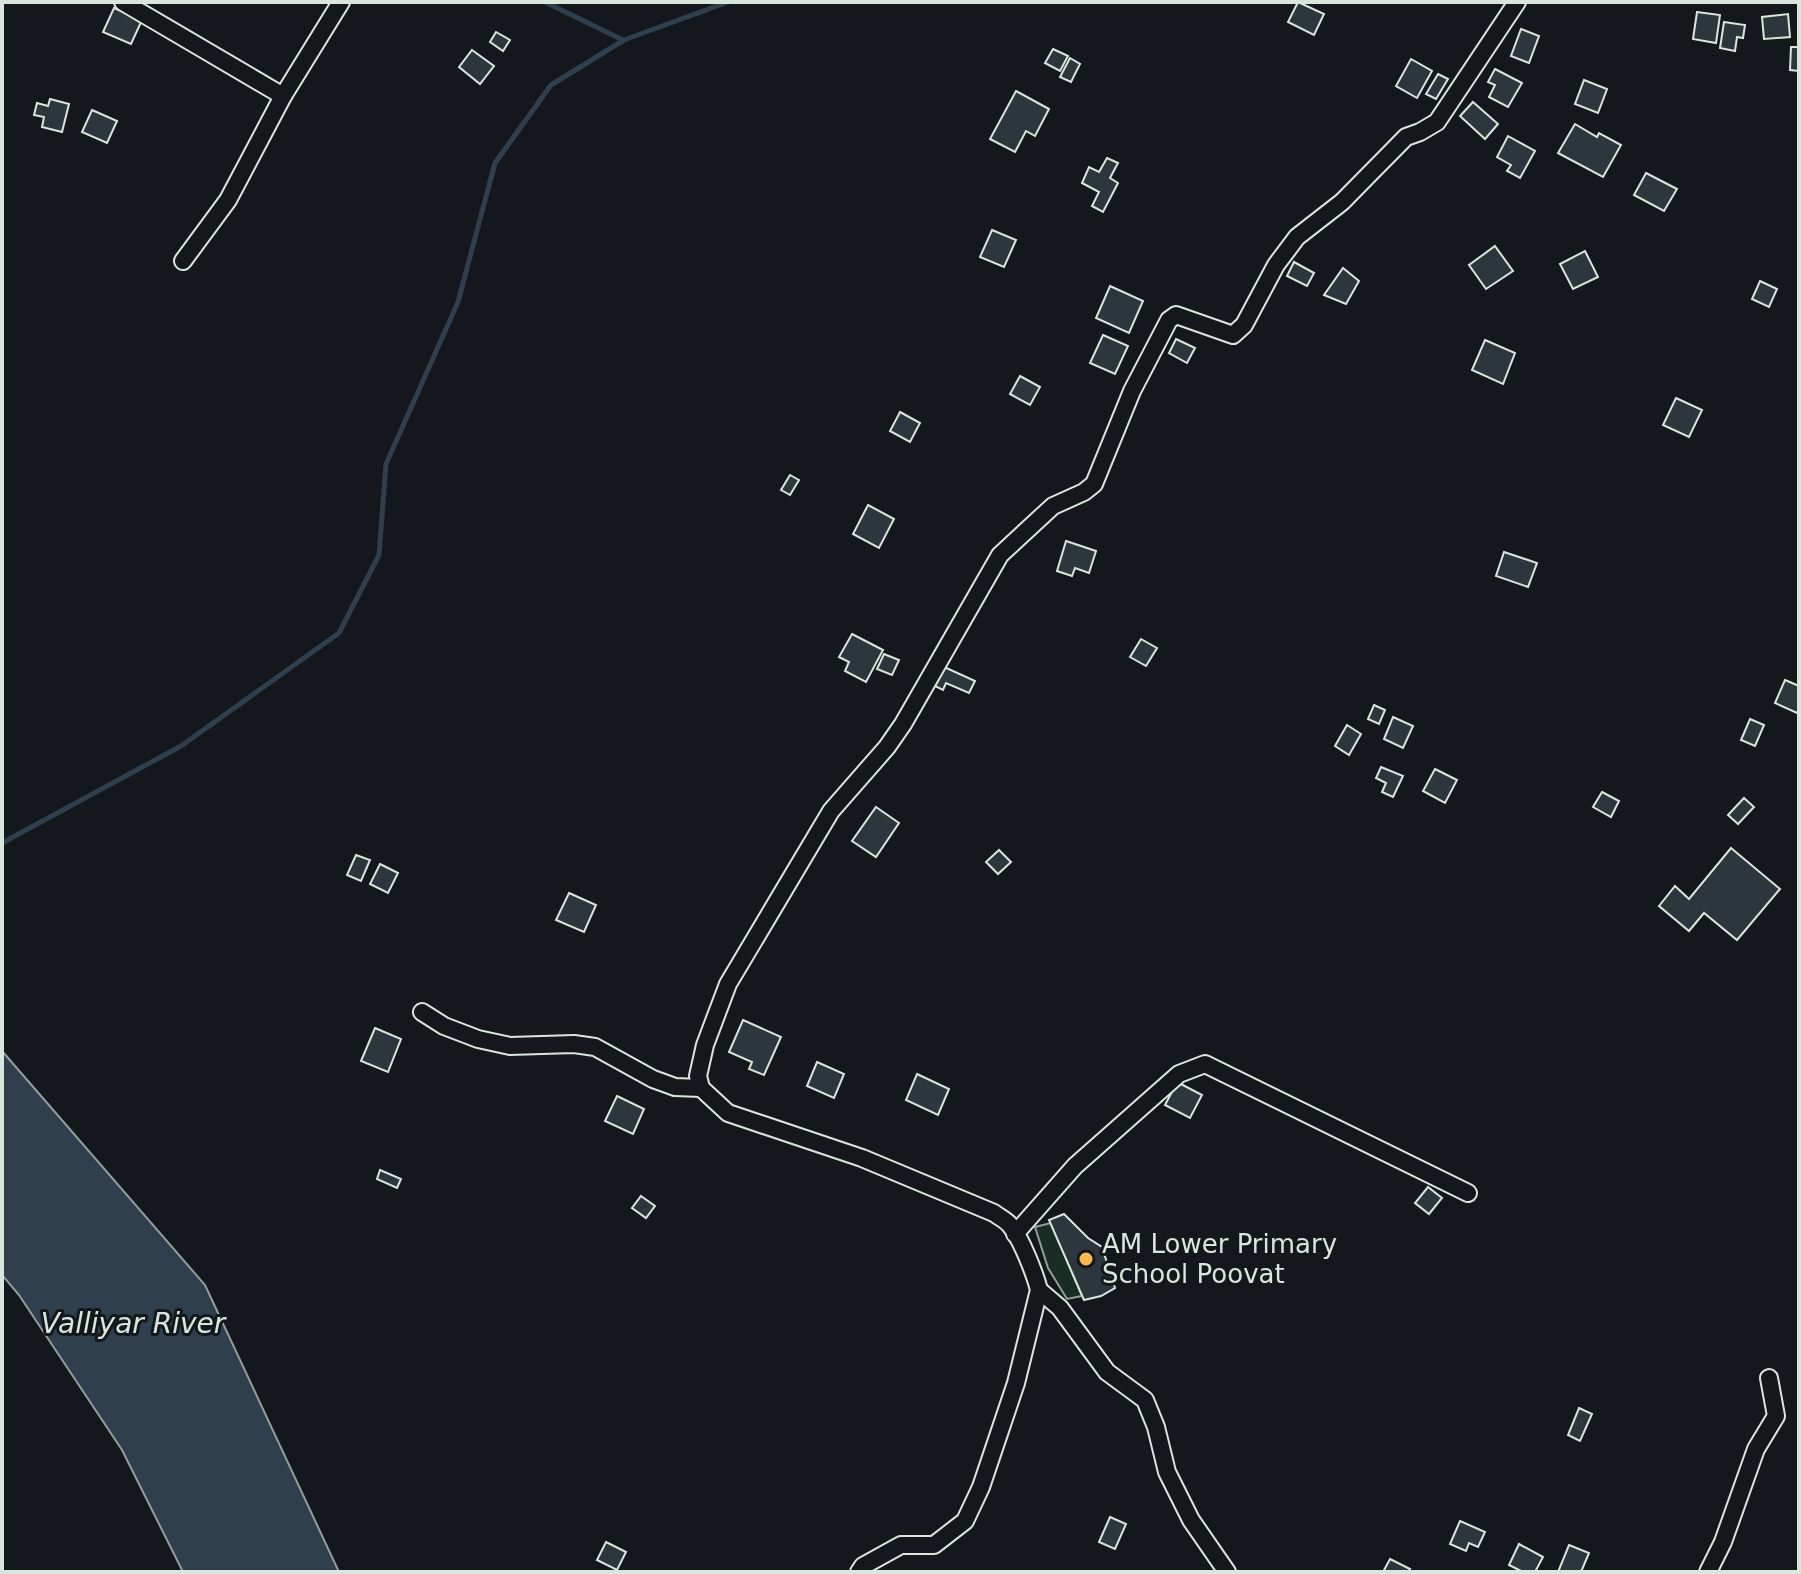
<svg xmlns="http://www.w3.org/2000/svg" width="1801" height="1574" viewBox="0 0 1801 1574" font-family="'DejaVu Sans',sans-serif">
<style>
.green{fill:#1a2d24;stroke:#939e99;stroke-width:2}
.water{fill:#2f3f4d;stroke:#939e99;stroke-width:2}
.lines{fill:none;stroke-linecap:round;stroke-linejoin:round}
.stream{stroke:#2f3f4d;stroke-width:5}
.building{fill:#2c363c;stroke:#d8e6dc;stroke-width:2}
.street-casing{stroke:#d8e6dc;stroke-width:20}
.street{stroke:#14181c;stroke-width:16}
.poi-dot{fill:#ffb74d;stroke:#14181c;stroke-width:3}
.labels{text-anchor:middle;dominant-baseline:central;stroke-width:6;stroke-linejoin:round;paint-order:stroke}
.poi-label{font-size:26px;fill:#d8e6dc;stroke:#14181c;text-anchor:start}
.water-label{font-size:28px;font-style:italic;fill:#d8e6dc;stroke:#14181c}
</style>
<rect width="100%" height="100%" fill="#14181c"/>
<polygon class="green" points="1051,1223 1082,1296 1067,1299 1048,1268 1035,1227"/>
<polygon class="water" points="2,1051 205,1285 339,1572 183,1572 122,1450 19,1295 2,1275"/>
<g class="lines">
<g class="stream">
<polyline points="545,2 623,40"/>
<polyline points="2,843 181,746 339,633 379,555 386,464 458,302 495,163 551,85 624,40 728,2"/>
</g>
</g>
<g class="building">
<polygon points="1298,2 1324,14 1314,35 1288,22"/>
<polygon points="114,8 142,20 131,44 103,32"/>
<polygon points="1697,12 1720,15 1716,43 1693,39"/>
<polygon points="1788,14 1790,37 1764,39 1762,17"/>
<polygon points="1724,22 1745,25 1743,38 1737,37 1735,51 1720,48"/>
<polygon points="1521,29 1539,36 1529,63 1511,56"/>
<polygon points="496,32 510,40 503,51 490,42"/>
<polygon points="1791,47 1799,47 1799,71 1790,70"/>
<polygon points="1053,49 1068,56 1060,71 1045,63"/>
<polygon points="472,50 494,66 480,84 459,67"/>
<polygon points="1070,58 1080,64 1071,82 1060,77"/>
<polygon points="1411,59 1432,71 1417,98 1396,86"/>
<polygon points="1495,69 1522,83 1508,107 1489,97 1495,85 1488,82"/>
<polygon points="1438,74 1448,79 1436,99 1426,94"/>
<polygon points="1584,80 1607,89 1598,113 1575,104"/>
<polygon points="1016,91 1049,109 1035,136 1026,131 1015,152 990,139"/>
<polygon points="50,99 69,104 62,132 42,127 44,117 34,115 37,103 48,106"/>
<polygon points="1473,102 1498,124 1485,139 1460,116"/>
<polygon points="92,110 117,121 107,143 82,132"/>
<polygon points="1575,124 1597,137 1599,133 1621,145 1603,177 1558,153"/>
<polygon points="1508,136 1535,151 1520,178 1507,171 1511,165 1497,157"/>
<polygon points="1107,158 1118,163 1110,178 1118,183 1103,212 1092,206 1099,192 1082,183 1089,167 1099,172"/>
<polygon points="1646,173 1677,189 1664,211 1634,195"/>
<polygon points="992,230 1016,240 1004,267 980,257"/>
<polygon points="1495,246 1513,271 1486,289 1469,265"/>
<polygon points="1585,251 1598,277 1573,289 1560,264"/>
<polygon points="1294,262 1314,273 1307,286 1287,276"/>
<polygon points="1343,268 1359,281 1346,304 1324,295"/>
<polygon points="1760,281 1777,289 1769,307 1752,299"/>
<polygon points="1110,286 1143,301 1129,333 1096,318"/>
<polygon points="1103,335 1128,346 1115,374 1090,363"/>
<polygon points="1176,339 1195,348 1187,363 1169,353"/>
<polygon points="1485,340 1515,353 1503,384 1472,370"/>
<polygon points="1020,376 1040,387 1030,405 1010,394"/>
<polygon points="1676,398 1702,410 1689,437 1663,425"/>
<polygon points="900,412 920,423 910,442 890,431"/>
<polygon points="790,475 799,480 790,495 781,490"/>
<polygon points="868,505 894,519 879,548 853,534"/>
<polygon points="1066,541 1096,551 1089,573 1075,568 1072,576 1057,571"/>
<polygon points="1504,552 1537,563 1528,587 1496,576"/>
<polygon points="852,634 883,650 866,682 845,671 849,662 839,657"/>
<polygon points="1141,639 1157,648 1146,666 1130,657"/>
<polygon points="884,654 899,660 892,675 877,669"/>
<polygon points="942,666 975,681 969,693 946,683 943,690 933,685"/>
<polygon points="1785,680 1799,686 1799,709 1797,713 1775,703"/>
<polygon points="1374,705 1385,710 1379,724 1368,719"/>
<polygon points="1393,717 1413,726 1403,748 1384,739"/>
<polygon points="1750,719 1764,725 1755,746 1741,740"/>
<polygon points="1347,725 1361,734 1349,755 1335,746"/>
<polygon points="1381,767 1403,776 1393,797 1382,792 1386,783 1376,778"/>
<polygon points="1435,769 1457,780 1445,803 1423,791"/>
<polygon points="1602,792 1619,801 1611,817 1593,807"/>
<polygon points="1744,798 1754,807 1738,824 1728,815"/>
<polygon points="876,807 899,823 876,857 852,841"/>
<polygon points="1731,848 1780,889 1737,940 1704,913 1689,931 1659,906 1675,886 1689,899"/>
<polygon points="999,850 1011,862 998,874 986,862"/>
<polygon points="356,855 370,860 361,881 347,875"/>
<polygon points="380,864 398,873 388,893 370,884"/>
<polygon points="569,893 596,905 584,932 556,920"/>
<polygon points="743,1020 781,1037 764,1075 749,1069 752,1062 729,1052"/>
<polygon points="375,1028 401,1039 388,1072 361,1061"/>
<polygon points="817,1062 844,1074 834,1098 807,1086"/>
<polygon points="917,1074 949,1089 938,1115 906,1100"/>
<polygon points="1177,1082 1202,1095 1190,1118 1165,1105"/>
<polygon points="617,1096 644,1109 633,1134 605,1121"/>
<polygon points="380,1170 401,1179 397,1188 377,1179"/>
<polygon points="1428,1187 1442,1198 1429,1214 1415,1203"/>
<polygon points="641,1196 655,1206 646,1218 632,1208"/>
<polygon points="1064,1214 1088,1238 1102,1247 1115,1288 1101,1296 1084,1300 1049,1220"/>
<polygon points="1579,1408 1592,1414 1580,1441 1568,1435"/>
<polygon points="1110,1517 1126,1524 1115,1549 1099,1542"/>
<polygon points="1460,1521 1485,1532 1478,1547 1469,1543 1466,1551 1450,1544"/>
<polygon points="606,1542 626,1552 617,1570 597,1560"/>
<polygon points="1519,1544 1543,1557 1535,1572 1523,1572 1509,1565"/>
<polygon points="1569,1545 1589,1553 1581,1572 1558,1572"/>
<polygon points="1390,1559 1410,1569 1408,1572 1383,1572"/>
</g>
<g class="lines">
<defs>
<g id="street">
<polyline points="123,2 283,96"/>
<polyline points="183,261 228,200 283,96 341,2"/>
<polyline points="422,1012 444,1026 478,1039 510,1046 574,1044 595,1047 653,1079 675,1087 701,1088"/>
<polyline points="1015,1234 1075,1166 1179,1074 1205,1064 1468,1193"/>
<polyline points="1039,1290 1060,1308 1107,1372 1145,1400 1156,1427 1167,1472 1191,1520 1227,1572"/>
<path d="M 859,1572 L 863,1566 L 901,1545 L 934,1545 L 965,1521 L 981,1487 L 1016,1383 L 1039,1290 C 1035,1274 1021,1238 1010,1225 C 1006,1220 999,1217 994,1213 L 862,1158 L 728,1113 L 701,1088 L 698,1076 L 705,1045 L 728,984 L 831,811 L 887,747 L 903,724 L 1000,555 L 1053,506 L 1084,492 L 1094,484 L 1132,391 L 1169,320 L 1176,315 L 1233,335 L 1244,325 L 1276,265 L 1297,237 L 1342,202 L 1406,137 L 1420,132 L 1437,122 L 1517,2"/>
<polyline points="1708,1572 1723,1542 1756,1449 1776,1416 1769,1378"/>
</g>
</defs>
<use href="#street" class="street-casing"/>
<use href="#street" class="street"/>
</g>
<circle class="poi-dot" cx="1086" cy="1259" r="8"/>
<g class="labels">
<g class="poi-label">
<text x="1102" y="1244">AM Lower Primary<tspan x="1102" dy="30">School Poovat</tspan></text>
</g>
<g class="water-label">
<text x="133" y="1323">Valliyar River</text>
</g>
</g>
<rect width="1801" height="1574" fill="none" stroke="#d8e6dc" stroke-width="8"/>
</svg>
